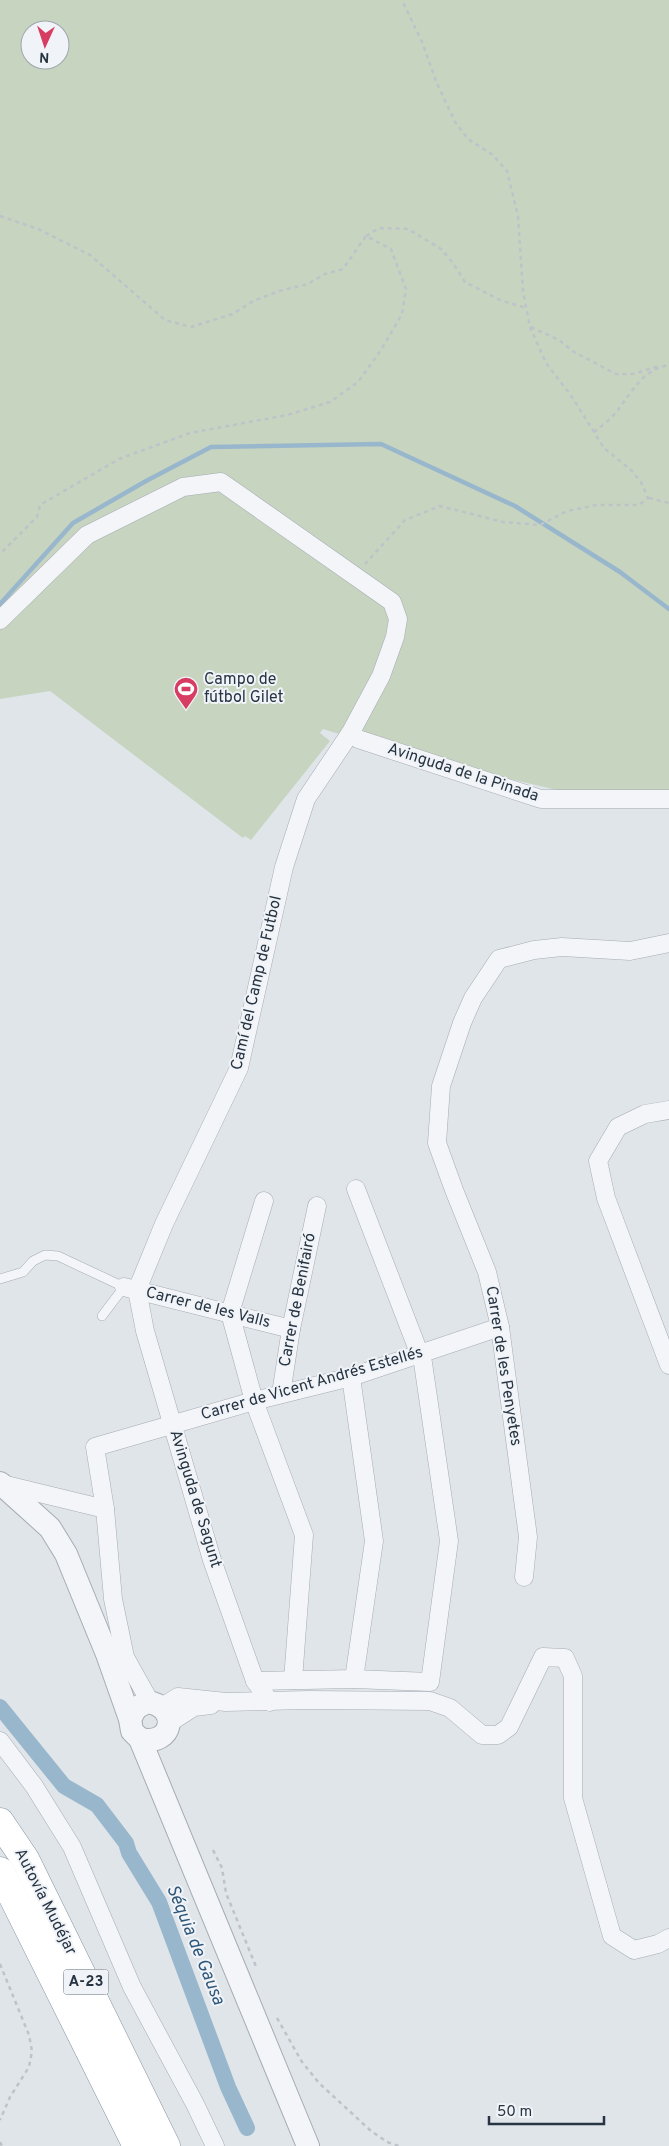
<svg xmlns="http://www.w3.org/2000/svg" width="669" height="2146" viewBox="0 0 669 2146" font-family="Overpass,sans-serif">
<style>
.green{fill:#c7d4c0;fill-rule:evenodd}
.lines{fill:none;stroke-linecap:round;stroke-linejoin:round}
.stream{stroke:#99b7cc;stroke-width:4.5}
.canal{stroke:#99b7cc;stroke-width:16}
.service-casing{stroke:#a5acb4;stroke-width:10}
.minor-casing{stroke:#a5acb4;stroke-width:19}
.tertiary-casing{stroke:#a5acb4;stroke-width:24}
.motorway-casing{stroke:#8694a1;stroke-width:29}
.path{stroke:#bec3c9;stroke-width:2.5;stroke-dasharray:4 4;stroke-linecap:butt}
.service{stroke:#f3f5f8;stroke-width:9}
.minor{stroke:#f3f5f8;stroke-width:18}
.tertiary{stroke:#f3f5f8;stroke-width:22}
.motorway{stroke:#fff;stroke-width:28}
.labels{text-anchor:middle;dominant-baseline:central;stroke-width:4;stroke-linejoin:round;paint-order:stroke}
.shield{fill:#f0f3f7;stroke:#636d78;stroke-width:1}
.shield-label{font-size:15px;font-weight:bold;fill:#273442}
.poi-label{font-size:16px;fill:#273442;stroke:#f0f3f7;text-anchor:start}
.street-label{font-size:16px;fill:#273442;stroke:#f0f3f7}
.water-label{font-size:18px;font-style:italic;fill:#2f5779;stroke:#f0f3f7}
</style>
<rect width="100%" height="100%" fill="#e0e5ea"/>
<path class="green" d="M 0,0 L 669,0 L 669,799 L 591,798 L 404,754 L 323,729 L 320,733 L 330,741 L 251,840 L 245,836 L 243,838 L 50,691 L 0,699 ZM 30,30 L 60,30 L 60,60 L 30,60 Z"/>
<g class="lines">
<polyline class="stream" points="0,604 73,523 146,481 211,447 381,444 515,506 620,572 669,609"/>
<polyline class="canal" points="0,1707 64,1786 97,1805 126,1843 129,1853 159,1902 228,2087 247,2128"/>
<defs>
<polyline id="service" points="0,1279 23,1272 33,1261 45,1255 58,1256 124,1287 102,1316"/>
<g id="minor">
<polyline points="0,620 87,535 183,487 221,482 392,602 398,619 395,637 381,676 351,732 306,799 284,867 239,1068 164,1224 137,1290 145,1331 212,1560 255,1681 270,1702"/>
<polyline points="351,732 358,739 541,799 669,799"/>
<polyline points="669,1110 645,1114 618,1127 598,1161 606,1198 669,1365"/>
<polyline points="264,1201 230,1313 254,1401 304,1535 293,1680"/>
<polyline points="124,1287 291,1329"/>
<polyline points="351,1377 374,1541 354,1679"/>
<polyline points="281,1394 291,1329 317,1206"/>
<polyline points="2,1484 105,1509"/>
<polyline points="524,1577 528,1537 500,1327 487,1272 454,1190 437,1143 441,1086 462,1023 473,998 499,959 534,950 562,947 630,951 669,943"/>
<polyline points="255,1681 354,1679 430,1682 449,1541 423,1363 356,1189"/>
<polyline points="150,1702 125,1657 113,1599 105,1509 95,1447 254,1401 351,1377 500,1327"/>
<polyline points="162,1707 178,1697 226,1702 309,1700 430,1701 450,1708 482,1735 498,1735 509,1727 543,1657 565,1658 573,1676 573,1798 612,1936 634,1950 658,1944 669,1938"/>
<polyline points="169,1723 194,1707 211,1705"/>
<polyline points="0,1741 34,1786 72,1847 132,1987 195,2104 215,2146"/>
</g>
<g id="tertiary">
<polyline points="0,1483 50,1528 66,1554 107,1654 130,1719 132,1731 140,1739 308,2146"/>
<path d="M 130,1719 L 136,1708 L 147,1702 C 180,1706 174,1747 140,1739"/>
</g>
<g id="motorway">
<polyline points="0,1822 25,1859 166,2146"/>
<polyline points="0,1871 137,2146"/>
</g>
</defs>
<use href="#service" class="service-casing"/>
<use href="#minor" class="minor-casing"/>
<use href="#tertiary" class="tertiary-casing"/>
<use href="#motorway" class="motorway-casing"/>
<g class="path">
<polyline points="0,216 38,229 90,255 165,320 191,327 233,314 253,301 279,291 308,284 325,274 343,269 366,236 391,249 406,289 402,314 381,350 358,382 330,402 287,415 190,433 119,459 40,505 37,517 0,554"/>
<polyline points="366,236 379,228 408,229 441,249 453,263 465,282 500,300 526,308"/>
<polyline points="531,327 559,340 574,352 616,374 633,374 659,366"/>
<path d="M 594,432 C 602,426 611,419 617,411 C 632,392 643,369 669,365"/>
<polyline points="649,498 669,503"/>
<polyline points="365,564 405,520 440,506 503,522 540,525 567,511 597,505 639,505 648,498 641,482 631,470 604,448 572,397 546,363 530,327 523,291 518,216 507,171 493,155 468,139 455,122 436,81 422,42 402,0"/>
<polyline points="213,1850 222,1868 226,1893 257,1969"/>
<polyline points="0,1964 29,2035 32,2051 29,2067 10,2097 0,2120"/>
<polyline points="277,2018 302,2062 319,2083 371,2131 387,2142 399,2146"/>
<polyline points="0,2142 2,2146"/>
</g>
<use href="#service" class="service"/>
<use href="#minor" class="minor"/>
<use href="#tertiary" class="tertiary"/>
<use href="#motorway" class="motorway"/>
</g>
<defs>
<symbol id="stadium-pin" viewBox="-11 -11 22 30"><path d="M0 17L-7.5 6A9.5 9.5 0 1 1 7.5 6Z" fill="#d73d63" stroke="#f0f3f7"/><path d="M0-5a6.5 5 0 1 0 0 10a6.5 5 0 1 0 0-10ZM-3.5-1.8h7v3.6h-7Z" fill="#fff"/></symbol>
</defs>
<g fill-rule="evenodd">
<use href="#stadium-pin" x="172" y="675" width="28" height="38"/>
</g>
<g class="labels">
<rect class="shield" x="63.5" y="1969.5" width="45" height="25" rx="4"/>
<g class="shield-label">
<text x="86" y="1982">A-23</text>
</g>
<g class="poi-label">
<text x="204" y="680">Campo de<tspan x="204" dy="18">fútbol Gilet</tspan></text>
</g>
<g class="street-label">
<text transform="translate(463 773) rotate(18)">Avinguda de la Pinada</text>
<text transform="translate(257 983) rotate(-77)">Camí del Camp de Futbol</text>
<text transform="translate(298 1300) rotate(-79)">Carrer de Benifairó</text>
<text transform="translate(208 1308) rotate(14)">Carrer de les Valls</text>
<text transform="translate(503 1366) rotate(81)">Carrer de les Penyetes</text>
<text transform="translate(312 1384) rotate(-16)">Carrer de Vicent Andrés Estellés</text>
<text transform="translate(195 1499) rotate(73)">Avinguda de Sagunt</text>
<text transform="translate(45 1902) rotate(63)">Autovía Mudéjar</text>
</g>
<g class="water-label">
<text transform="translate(195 1945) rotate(68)">Séquia de Gausa</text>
</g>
</g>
<g transform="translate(45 45) rotate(183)"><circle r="24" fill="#f0f3f7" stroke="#a0a7af"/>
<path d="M0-4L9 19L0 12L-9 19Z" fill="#d73d63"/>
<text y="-8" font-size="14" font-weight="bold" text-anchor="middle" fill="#273442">N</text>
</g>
<path d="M489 2116v8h115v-8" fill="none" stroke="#273442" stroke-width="2.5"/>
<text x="497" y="2116" font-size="15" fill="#273442" stroke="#f0f3f7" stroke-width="4" paint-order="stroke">50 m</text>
</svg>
